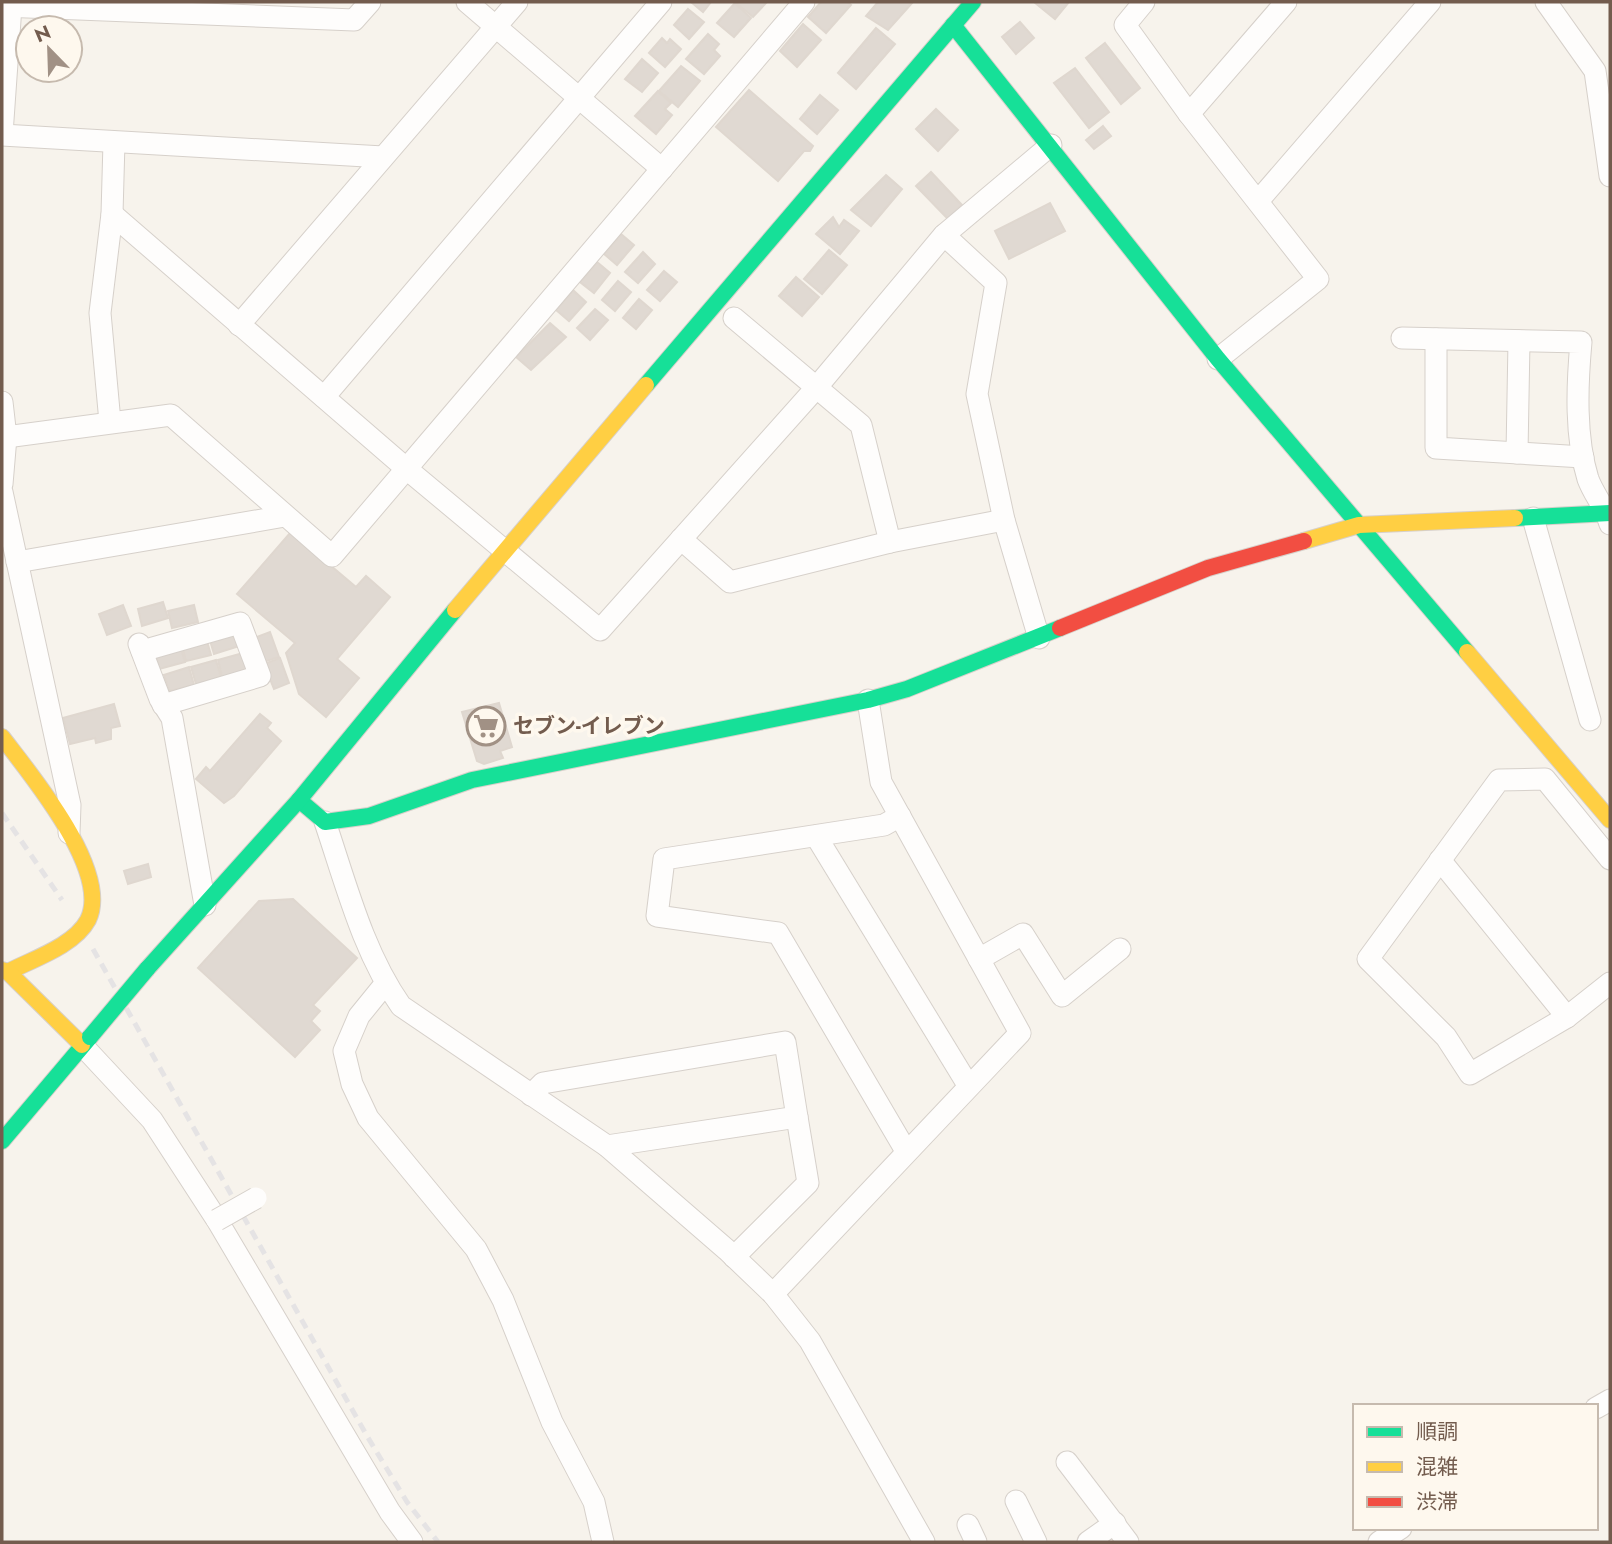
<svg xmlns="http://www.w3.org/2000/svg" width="1612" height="1544" viewBox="0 0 1612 1544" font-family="Jost,'Noto Sans JP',sans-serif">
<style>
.building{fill:#e0d9d2;stroke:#dfd7cf;stroke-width:2}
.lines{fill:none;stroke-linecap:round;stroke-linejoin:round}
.street-casing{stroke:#d6d0ca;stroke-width:23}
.fast-casing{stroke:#d7d0ca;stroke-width:18}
.slow-casing{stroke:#d7d0ca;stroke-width:18}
.jam-casing{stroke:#d7d0ca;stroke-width:18}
.street{stroke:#fefdfc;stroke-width:21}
.fast{stroke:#16e098;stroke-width:16}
.slow{stroke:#ffcf43;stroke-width:16}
.jam{stroke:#f24e42;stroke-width:16}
.rail{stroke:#e5e3e4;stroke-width:5;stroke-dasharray:10 7;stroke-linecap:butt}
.street-bridge-casing{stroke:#d6d0ca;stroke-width:23;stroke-linecap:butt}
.fast-bridge-casing{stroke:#d7d0ca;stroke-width:18;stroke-linecap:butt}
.street-bridge{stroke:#fefdfc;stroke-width:21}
.fast-bridge{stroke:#16e098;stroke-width:16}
.labels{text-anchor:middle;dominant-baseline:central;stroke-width:7;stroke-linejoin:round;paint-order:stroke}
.poi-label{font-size:21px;font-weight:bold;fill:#735c4e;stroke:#fef8ee;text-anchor:start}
</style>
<rect width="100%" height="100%" fill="#f7f3ec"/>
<g class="building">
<polygon points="691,2 711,2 703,12"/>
<polygon points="735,2 767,2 753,17"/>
<polygon points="821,2 847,2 851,5 826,33 808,17"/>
<polygon points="878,2 913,2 888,30 866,16"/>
<polygon points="1034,2 1069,2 1055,19"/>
<polygon points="735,3 751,18 734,37 717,23"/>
<polygon points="688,9 704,22 689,39 674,25"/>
<polygon points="1020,22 1034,38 1016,54 1002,37"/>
<polygon points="803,24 821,40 797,67 780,51"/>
<polygon points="876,28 895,44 856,89 838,73"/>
<polygon points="708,34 719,44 714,50 720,56 704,74 686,59"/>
<polygon points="662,38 667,43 670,39 681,49 665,67 649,53"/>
<polygon points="1105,43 1140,88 1121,104 1086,58"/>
<polygon points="642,59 658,73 642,92 625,79"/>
<polygon points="681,66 700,81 678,107 659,91"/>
<polygon points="1075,68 1109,112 1089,128 1054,83"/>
<polygon points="749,90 813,146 810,151 804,151 778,181 716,127"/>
<polygon points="658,91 671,103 665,109 672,115 656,134 635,116"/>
<polygon points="820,95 838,110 817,134 800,119"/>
<polygon points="936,109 958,130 938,151 916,129"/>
<polygon points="1103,126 1111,136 1094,149 1086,140"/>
<polygon points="931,172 962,205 948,219 916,186"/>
<polygon points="886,175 902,189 871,226 851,210"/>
<polygon points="1050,203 1065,231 1009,259 995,231"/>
<polygon points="833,217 839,227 844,220 859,231 840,254 816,234"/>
<polygon points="621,234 634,245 617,265 604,254"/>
<polygon points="829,250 847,265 822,294 804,279"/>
<polygon points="643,252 655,264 638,283 625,272"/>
<polygon points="597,262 610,273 594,293 580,282"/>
<polygon points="664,271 677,282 660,301 647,290"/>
<polygon points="796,277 819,297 802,316 779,296"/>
<polygon points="618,281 631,292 615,311 602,300"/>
<polygon points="573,290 586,302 569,321 556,310"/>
<polygon points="639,299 652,310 636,329 623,318"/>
<polygon points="595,309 608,320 590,340 577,328"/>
<polygon points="550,323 566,337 531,370 516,357"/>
<polygon points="291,532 356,587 366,576 390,597 337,659 359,678 326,717 299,694 286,653 295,643 237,594"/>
<polygon points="163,602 168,618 142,626 138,609"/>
<polygon points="123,605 131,626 107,635 99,614"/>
<polygon points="194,605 198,622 172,628 168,611"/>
<polygon points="234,630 239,646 214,654 209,637"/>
<polygon points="270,632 279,657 263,662 254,638"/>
<polygon points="206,638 211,655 186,661 182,645"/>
<polygon points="180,644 185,662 159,669 155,652"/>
<polygon points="243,653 248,670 222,677 218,660"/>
<polygon points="280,658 289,683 274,689 264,664"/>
<polygon points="216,660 221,677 196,684 191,667"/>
<polygon points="189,667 194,685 169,691 164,675"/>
<polygon points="499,703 512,747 500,751 503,758 484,764 477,761 462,712"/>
<polygon points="114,704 120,726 111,728 111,739 96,743 95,738 70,744 63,718"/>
<polygon points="260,714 271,723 267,728 281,741 234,796 224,803 196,779 206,767 210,771"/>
<polygon points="148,864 151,877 128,884 124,871"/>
<polygon points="293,899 357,958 313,1005 320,1011 311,1021 320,1030 295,1057 198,968 259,901"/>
</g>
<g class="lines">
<defs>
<g id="street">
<polyline points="467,2 662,169"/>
<polyline points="1144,2 1125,25 1189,114 1318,279 1218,359"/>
<polyline points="1546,2 1595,71 1610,176"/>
<polyline points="2,6 354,20 370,2"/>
<polyline points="1189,114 1286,2"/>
<polyline points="2,134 11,6"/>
<polyline points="2,135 383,157"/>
<polyline points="1259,200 1430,2"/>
<polyline points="112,214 408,470 600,630 816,388 944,235 1051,145"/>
<polyline points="944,235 996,283 977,394 1004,520 1039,638"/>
<polyline points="734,318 861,425 890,542"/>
<polyline points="239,325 517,2"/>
<path d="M 1402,338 L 1581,342 C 1577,386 1575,437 1588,479 C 1594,495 1605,507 1610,524"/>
<polyline points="1436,339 1436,448 1583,457"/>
<polyline points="324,397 661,2"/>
<polyline points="2,402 6,437 2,484"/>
<polyline points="110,422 100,313 112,214 114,142"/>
<polyline points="6,437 171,415 332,556 804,2"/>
<polyline points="1517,453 1519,341"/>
<polyline points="2,492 70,805 69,833"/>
<polyline points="1533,518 1590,720"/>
<polyline points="681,539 730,582 890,542 1004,520"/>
<polyline points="17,562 285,516"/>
<polyline points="139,644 160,699 172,718 205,905"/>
<polyline points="142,651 240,623 260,676 163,705"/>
<polyline points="900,816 884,825 664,859 657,916 778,933 906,1151"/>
<path d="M 325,822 C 346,884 363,952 401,1006 L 607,1146 L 727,1250 L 773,1294 L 810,1341 L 924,1542"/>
<polyline points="816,836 968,1085"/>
<polyline points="1610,859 1545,779 1499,780 1368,959 1446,1037 1470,1074 1567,1017 1610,983"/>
<polyline points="1440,860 1567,1017"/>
<polyline points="979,959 1023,934 1062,996 1120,949"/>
<polyline points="385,984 359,1016 344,1051 352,1084 368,1118 476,1249 503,1300 552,1422 594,1502 603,1542"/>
<polyline points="82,1045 152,1120 217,1220 390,1512 412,1542"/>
<polyline points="531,1095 543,1083 785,1042 797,1117 607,1146"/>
<polyline points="734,1257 808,1183 797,1117"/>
<polyline points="773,1294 1020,1033 881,782 868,700"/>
<polyline points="1596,1408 1610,1400"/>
<polyline points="1067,1462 1128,1542"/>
<polyline points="1016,1501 1036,1542"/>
<polyline points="968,1525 976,1542"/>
<polyline points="1088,1542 1115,1523"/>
<polyline points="1379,1542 1401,1528"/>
</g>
<g id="fast">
<polyline points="953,25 1218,359 1467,652"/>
<polyline points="646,385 973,2"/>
<polyline points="1515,518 1610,513"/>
<polyline points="299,800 325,822 369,816 472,780 868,700 907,689 1060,628"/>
<polyline points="147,969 299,800 455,610"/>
<polyline points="2,1141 90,1037"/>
</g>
<g id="slow">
<polyline points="1304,541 1359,525 1515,518"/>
<polyline points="455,610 646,385"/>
<polyline points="1467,652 1610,820"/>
<path d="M 2,737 C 30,774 112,871 88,920 C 74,946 33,959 8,972"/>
<polyline points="2,970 8,972 82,1045"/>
</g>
<polyline id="jam" points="1060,628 1208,568 1304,541"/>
</defs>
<use href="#street" class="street-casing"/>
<use href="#fast" class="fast-casing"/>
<use href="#slow" class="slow-casing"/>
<use href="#jam" class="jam-casing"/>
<use href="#street" class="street"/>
<use href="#fast" class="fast"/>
<use href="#slow" class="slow"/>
<use href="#jam" class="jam"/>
<g class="rail">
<polyline points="2,813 62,900"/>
<polyline points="93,949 367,1436 407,1502 438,1542"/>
</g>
<defs>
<polyline id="street-bridge" points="217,1220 256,1198"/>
<polyline id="fast-bridge" points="90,1037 147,969"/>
</defs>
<use href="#street-bridge" class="street-bridge-casing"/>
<use href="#fast-bridge" class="fast-bridge-casing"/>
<use href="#street-bridge" class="street-bridge"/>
<use href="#fast-bridge" class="fast-bridge"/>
</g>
<defs>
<symbol id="supermarket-ring" viewBox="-11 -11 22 22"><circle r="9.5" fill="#fef8ee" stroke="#a19185" stroke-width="1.5"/><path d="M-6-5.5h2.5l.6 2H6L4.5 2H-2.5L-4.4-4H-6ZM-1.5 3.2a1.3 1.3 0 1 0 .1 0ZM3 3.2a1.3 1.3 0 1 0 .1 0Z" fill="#a19185"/></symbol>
</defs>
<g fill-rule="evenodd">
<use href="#supermarket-ring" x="464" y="704" width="44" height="44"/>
</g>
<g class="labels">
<g class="poi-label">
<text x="513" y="726">セブン-イレブン</text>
</g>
</g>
<rect width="1612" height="1544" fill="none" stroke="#735c4e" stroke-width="7"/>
<rect x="1353" y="1404" width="245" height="126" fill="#fef8ee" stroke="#c6baae" stroke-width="2"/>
<rect x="1367" y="1427" width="35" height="10" fill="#16e098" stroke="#c6baae" stroke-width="2"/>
<text x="1416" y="1439" font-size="21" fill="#735c4e">順調</text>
<rect x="1367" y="1462" width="35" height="10" fill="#ffcf43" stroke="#c6baae" stroke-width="2"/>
<text x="1416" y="1474" font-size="21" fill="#735c4e">混雑</text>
<rect x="1367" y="1497" width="35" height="10" fill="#f24e42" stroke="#c6baae" stroke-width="2"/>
<text x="1416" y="1509" font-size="21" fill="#735c4e">渋滞</text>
<g transform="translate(49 49) rotate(337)"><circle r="33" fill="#fef8ee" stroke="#c6baae" stroke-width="2"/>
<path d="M0-5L12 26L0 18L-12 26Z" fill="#a19185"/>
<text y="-10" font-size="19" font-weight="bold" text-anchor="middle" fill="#735c4e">N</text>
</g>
</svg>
